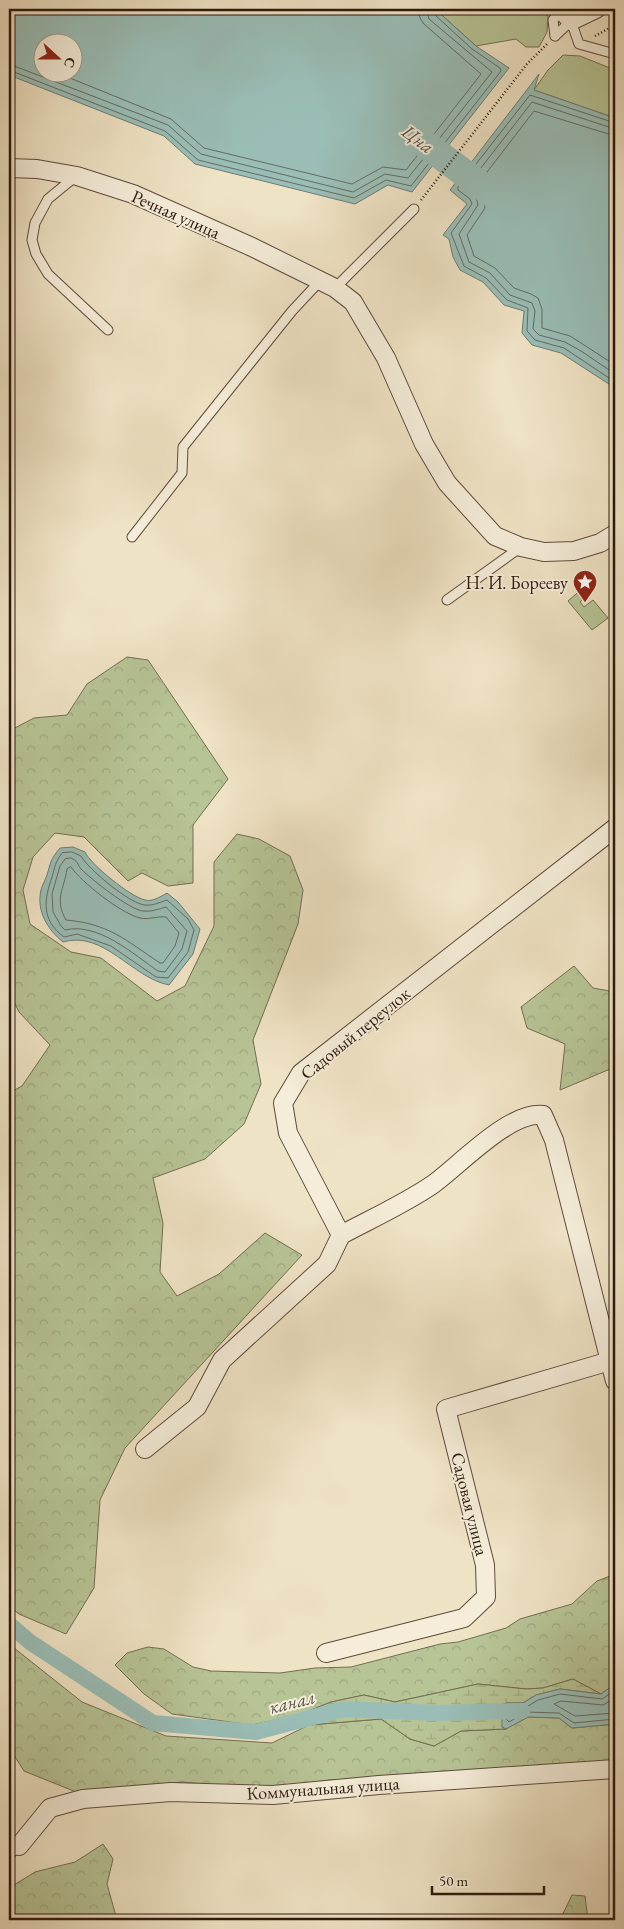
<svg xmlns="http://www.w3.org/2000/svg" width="624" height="1929" viewBox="0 0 624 1929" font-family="'EB Garamond',serif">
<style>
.green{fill:#b7c496;stroke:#726e52}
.forest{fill:url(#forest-crowns);stroke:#726e52}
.wetland{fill:url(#wetland-marsh);stroke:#726e52}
.water{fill:#9abeb7;stroke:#6e7c73;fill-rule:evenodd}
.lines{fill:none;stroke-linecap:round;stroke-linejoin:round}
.shore{stroke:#646b62;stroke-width:1}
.canal{stroke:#9abeb7;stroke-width:16}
.river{stroke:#9abeb7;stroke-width:28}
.lane-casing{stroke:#5e4b3c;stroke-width:11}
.street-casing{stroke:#5e4b3c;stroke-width:20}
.path{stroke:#2d180e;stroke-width:2.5;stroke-dasharray:1 2.5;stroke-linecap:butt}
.lane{stroke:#f5edd9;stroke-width:9}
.street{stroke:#f5edd9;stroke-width:18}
.labels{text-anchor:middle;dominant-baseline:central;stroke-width:4;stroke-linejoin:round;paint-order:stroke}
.street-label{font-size:18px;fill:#2d180e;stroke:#f5edd9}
.poi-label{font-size:18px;fill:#2d180e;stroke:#f5edd9;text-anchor:end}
.water-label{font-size:19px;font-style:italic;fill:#535249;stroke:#f5edd9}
</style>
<defs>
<pattern id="forest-crowns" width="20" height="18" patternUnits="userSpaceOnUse" patternTransform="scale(1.25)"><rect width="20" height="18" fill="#b7c496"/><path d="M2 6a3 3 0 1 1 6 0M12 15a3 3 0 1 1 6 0" fill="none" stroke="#9ea880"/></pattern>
<pattern id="wetland-marsh" width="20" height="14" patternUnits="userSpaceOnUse" patternTransform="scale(1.25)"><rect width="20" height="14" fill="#b7c496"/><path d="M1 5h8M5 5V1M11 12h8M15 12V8" fill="none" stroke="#9ea880"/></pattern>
</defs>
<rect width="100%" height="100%" fill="#efe3c5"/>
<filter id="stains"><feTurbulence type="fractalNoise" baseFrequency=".004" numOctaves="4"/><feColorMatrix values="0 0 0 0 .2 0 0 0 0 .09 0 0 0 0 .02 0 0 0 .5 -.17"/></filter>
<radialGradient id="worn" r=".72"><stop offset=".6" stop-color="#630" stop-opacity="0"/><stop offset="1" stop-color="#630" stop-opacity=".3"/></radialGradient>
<g class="green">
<polygon points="435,9 539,9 548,16 547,32 539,47 526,47 516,39 476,46"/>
<polygon points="563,55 580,56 615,70 615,118 534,90 548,70"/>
<polygon points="583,588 588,595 580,602 584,607 593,600 608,618 592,630 568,601"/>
</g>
<g class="forest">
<polygon points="127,657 148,660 228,779 193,825 193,883 168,886 142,873 128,881 84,837 55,833 33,857 23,890 30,924 71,952 101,958 157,1001 185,986 214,926 214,862 237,834 259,839 290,856 303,890 298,924 253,1040 261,1084 244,1124 205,1159 153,1178 163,1223 160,1272 177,1296 219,1274 265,1233 302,1255 125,1448 100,1500 94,1588 66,1634 19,1614 9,1606 9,1093 22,1086 50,1045 19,1012 11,996 9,1001 9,731 34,718 67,715 87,684"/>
<polygon points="574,966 593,988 615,992 615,1067 560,1090 565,1044 527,1028 521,1007"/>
<polygon points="613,1575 615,1576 615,1684 601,1694 573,1679 543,1688 526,1689 478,1684 395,1702 364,1695 331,1702 301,1714 252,1725 172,1714 144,1694 115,1665 127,1653 148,1647 164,1649 193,1667 211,1671 280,1673 315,1668 351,1667 440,1644 458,1642 506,1628 520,1619 572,1604 597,1581"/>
<polygon points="9,1644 82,1702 166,1736 272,1743 309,1725 381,1719 410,1739 434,1746 461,1731 506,1729 528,1717 559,1718 572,1728 615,1724 615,1761 419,1777 329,1780 273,1790 182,1782 86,1796 24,1771 9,1747"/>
<polygon points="103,1844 113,1859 107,1884 117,1920 9,1920 9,1888 35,1872 75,1862"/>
<polygon points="572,1895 585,1896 588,1920 560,1920"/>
</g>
<polygon class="wetland" points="573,1679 601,1694 560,1689 536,1695 523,1703 506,1703 502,1727 506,1729 461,1731 434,1746 410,1739 381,1719 309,1725 301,1714 331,1702 364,1695 395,1702 478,1684 526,1689 543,1688"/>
<g class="water">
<path d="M 9,9 L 435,9 L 476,46 L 509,68 L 412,192 L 388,185 L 355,204 L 195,164 L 164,136 L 9,75 ZM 42,42 L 72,42 L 72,72 L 42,72 Z"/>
<polygon points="539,74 534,90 615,118 615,388 561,353 532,345 522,333 524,311 504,305 483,282 460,270 453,257 449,239 443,235 467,204 450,190"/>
<path d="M 73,847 L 85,852 C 91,865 131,897 145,900 C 152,902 160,897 167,893 L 178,902 L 200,929 L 193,954 L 169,985 C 132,978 104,930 63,942 C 48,930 36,911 41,890 C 42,885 45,881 47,875 C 51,862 50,860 60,848 Z"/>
<polygon points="615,1684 615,1724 572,1728 559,1718 528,1717 506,1729 502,1727 502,1706 506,1703 523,1703 536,1695 560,1689 601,1694"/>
</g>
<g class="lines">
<g class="shore">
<polyline points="9,64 168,125 201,154 353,192 385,174 408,178 492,72 429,19 426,9"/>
<polyline points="9,70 165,131 198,160 354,198 386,180 411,186 501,71 500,68 472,49 434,14 432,9"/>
<polyline points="55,72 171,119 204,148 352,184 383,167 406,170 481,74 424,24 420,18 418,9"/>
<polyline points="615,123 530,95 458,187 458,190 470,199 472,204 451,233 464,266 486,278 507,300 528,308 527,331 535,340 564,348 615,382"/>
<polyline points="615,129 532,102 467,186 476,197 478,205 459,234 469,262 490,273 510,295 532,303 535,311 533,329 539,335 565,342 581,351 615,374"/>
<polyline points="615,136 534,111 477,185 484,197 485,208 467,235 474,256 495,268 514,288 531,294 538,298 542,309 542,328 570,336 615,365"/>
<path d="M 72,852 L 81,856 C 88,869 130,904 145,905 C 153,906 160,902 167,900 L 188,919 L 194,930 L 188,952 L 168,978 L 156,977 L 111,946 L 77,934 L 64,937 C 41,920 44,900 52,877 C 55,867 55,862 62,853 Z"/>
<path d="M 71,858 C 78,861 77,864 81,869 C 91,879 130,910 143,911 C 151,912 159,909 166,907 L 187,931 L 182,949 L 165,972 L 158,971 C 133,954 98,922 65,930 L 61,926 L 53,912 L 52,894 L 60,866 L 65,859 Z"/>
<path d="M 71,867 C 81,882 122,914 140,918 C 148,920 158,916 166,917 L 179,933 L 175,946 L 163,963 L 160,963 C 125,940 110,924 66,920 C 54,899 64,890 67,869 Z"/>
<polyline points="615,1690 602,1699 560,1694 538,1700 525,1708 508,1708 506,1719 509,1722 526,1712 559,1713 574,1723 615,1719"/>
<polyline points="615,1698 603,1705 561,1701 554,1704 575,1716 615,1713"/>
</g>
<polyline class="canal" points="9,1624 30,1642 153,1723 256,1732 344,1709 437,1713 522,1711"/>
<polyline class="river" points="410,133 494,195"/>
<defs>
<g id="lane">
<polyline points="555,36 571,21 579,44 615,54"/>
<polyline points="555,36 553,20 562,10"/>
<polyline points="76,176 48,199 35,223 32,240 36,254 48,274 108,330"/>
<polyline points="335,288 414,209"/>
<polyline points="132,537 182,473 183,447 292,311 320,281"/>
<polyline points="447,600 521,547"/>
<polyline points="9,1855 19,1846"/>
</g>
<g id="street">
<polyline points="561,9 571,21 596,9"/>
<polyline points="9,168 37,169 77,176 133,194 252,247 335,288 353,302 386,358 424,444 447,483 495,536 521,547 544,552 574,551 600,543 615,534"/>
<path d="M 341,1235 C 371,1219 404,1204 432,1185 C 459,1166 509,1111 543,1115 L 554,1140 L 615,1381"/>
<polyline points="145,1449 197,1407 222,1360 327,1264 341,1235 288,1133 283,1103 301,1073 615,828"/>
<polyline points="326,1653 464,1618 486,1597 485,1565 446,1409 610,1361 615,1362"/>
<polyline points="19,1846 50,1808 83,1799 171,1792 273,1795 379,1785 615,1769"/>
</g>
</defs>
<use href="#lane" class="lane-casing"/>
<use href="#street" class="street-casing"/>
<g class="path">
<polyline points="595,36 615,25"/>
<polyline points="421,200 527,64 548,43"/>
</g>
<use href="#lane" class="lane"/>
<use href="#street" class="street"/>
</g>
<defs>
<symbol id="sight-pin" viewBox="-11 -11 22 30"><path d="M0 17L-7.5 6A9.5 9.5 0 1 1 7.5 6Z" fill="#8f2418" stroke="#f5edd9"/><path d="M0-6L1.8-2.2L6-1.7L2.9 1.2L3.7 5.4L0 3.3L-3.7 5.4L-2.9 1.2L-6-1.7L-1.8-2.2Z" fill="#fff"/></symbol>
</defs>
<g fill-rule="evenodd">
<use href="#sight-pin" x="571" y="568" width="28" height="38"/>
</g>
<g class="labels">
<g class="street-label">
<text transform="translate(176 214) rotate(24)">Речная улица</text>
<text transform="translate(355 1033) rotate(-39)">Садовый переулок</text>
<text transform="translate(470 1504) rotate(76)">Садовая улица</text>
<text transform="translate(323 1788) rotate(-4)">Коммунальная улица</text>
</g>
<g class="poi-label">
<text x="568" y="582">Н. И. Борееву</text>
</g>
<g class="water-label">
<text transform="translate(418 139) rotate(37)">Цна</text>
<text transform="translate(292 1702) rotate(-14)">канал</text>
</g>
</g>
<rect width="624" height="1929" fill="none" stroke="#efe3c5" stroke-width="30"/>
<rect x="10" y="10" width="604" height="1909" fill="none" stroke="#2d180e" stroke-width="2.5"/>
<rect x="15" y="15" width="594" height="1899" fill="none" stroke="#2d180e"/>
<g transform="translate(58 58) rotate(111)"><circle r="24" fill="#f5edd9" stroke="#a59888"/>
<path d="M0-4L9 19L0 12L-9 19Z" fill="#8f2418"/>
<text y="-8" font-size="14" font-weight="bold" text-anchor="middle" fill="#2d180e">С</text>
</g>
<path d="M432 1886v8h112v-8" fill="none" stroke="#2d180e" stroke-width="2.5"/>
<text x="439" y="1886" font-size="15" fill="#2d180e" stroke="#f5edd9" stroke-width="4" paint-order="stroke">50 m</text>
<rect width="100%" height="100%" filter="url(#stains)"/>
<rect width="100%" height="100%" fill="url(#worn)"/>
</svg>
